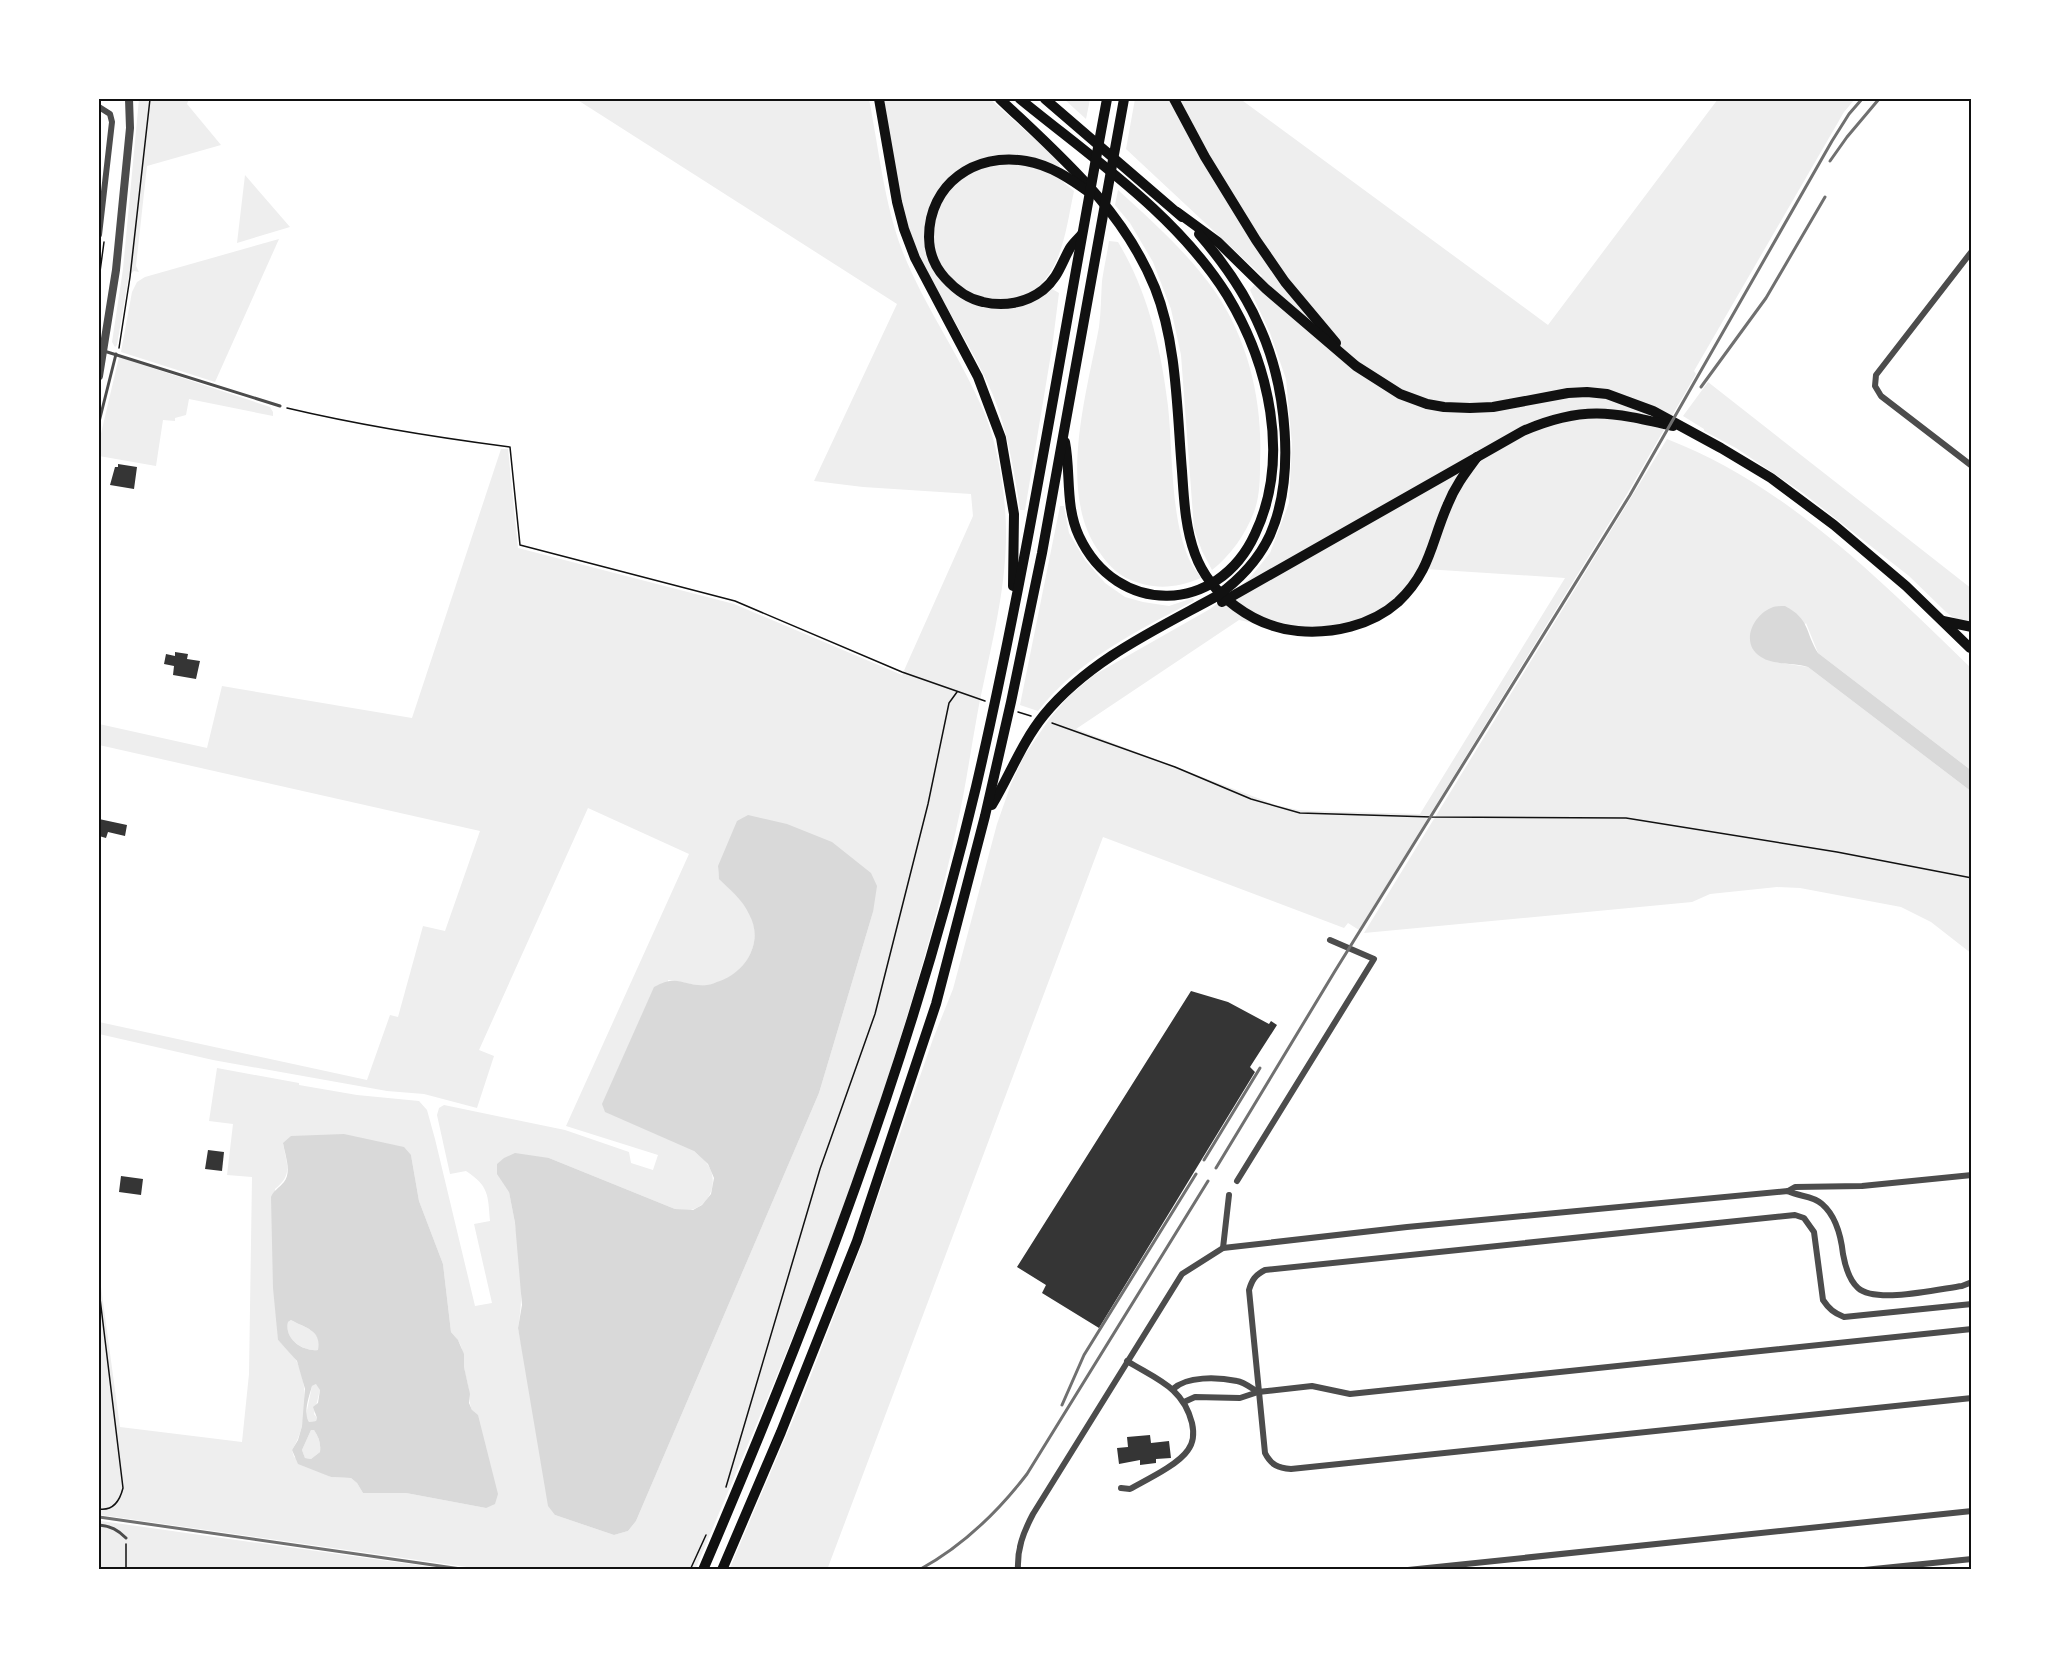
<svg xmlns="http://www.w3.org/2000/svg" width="2071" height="1669" viewBox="0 0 2071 1669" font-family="Helvetica,sans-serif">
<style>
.green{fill:#eee;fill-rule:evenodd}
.water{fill:#d9d9d9;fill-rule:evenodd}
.building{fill:#353535}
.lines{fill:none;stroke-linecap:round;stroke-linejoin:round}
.path{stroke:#111;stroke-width:1.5}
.service{stroke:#4c4c4c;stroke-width:3}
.minor{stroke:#4c4c4c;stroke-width:6}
.tertiary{stroke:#4c4c4c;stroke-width:8}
.trunk{stroke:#111;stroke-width:10}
.rail{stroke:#707070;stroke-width:3}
.neatline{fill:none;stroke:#111;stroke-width:2}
</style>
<rect width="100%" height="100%" fill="#fff"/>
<g class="green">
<polygon points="139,99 189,99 187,104 221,145 147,166 136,266 139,272 134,271 129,275 117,345 115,347 112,342 123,269"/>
<path d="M 576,99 L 869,99 C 879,150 884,202 902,250 C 923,304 957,351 980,403 C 995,434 1002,474 1005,508 C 1011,579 990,647 977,716 C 970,754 965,792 956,830 C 940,906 918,982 895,1055 C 841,1231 766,1401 695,1570 L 488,1570 L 101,1515 L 99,1464 L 99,1272 L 120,1427 L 242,1442 L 249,1374 L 252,1177 L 227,1175 L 233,1124 L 209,1121 L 217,1068 L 299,1083 L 299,1085 L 357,1095 L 419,1101 L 427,1110 L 435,1139 L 475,1306 L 492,1303 L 474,1224 L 490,1221 C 488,1195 489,1186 466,1171 L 450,1174 L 437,1115 L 439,1108 L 444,1105 L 565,1130 L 629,1152 L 631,1163 L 653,1170 L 658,1155 L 566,1126 L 689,854 L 588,808 L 479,1050 L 494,1056 L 477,1108 L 424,1094 L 387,1091 L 213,1060 L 99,1034 L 99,1022 L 367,1080 L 390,1015 L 398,1017 L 423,926 L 445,931 L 480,831 L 99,745 L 99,724 L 207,748 L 222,686 L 412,718 L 501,449 L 508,449 L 518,548 L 734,604 L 902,675 L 973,516 L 971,494 L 863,487 L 814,481 L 897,304 ZM 718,866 L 873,912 L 819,1093 L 636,1521 L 628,1531 L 614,1535 L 555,1515 L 518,1328 C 526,1284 518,1236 509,1192 L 549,1158 L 675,1209 C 681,1210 689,1211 694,1209 C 712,1202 718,1180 708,1165 C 705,1160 698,1155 694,1151 L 668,980 C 680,981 698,987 710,985 C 742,978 765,946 750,914 C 743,900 729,889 719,878 ZM 283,1144 L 411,1155 L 419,1201 L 443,1264 L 451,1332 C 464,1346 462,1349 464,1367 C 465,1375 468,1383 469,1391 C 470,1398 469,1403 472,1410 L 486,1508 L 406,1493 L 363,1493 L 357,1483 L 351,1478 L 331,1477 L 294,1457 L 292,1450 C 307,1427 309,1387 297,1362 C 293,1354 284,1347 278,1340 L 275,1189 C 293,1175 287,1164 283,1144 Z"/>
<path d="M 884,99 L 990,99 L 1058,160 L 1064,183 L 1074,191 C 1067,223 1064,259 1042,283 L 1059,293 L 1052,348 L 1025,510 L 1020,510 C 1014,471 1008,432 993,395 C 972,346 941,302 919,254 C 897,206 893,150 884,99 Z"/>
<polygon points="1064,99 1090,99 1086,119"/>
<path d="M 1135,99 L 1244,99 L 1243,101 L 1548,325 L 1718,99 L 1855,99 L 1844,112 L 1694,371 L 1696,374 L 1627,494 L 1359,930 L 1348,923 L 1344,928 L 1103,837 L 827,1570 L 729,1570 L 799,1406 L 859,1252 L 933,1039 L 953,989 L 997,824 L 1011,784 L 1024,756 L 1050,718 L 1068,697 L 1094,675 L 1210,609 L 1249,579 L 1270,553 L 1289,503 L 1292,444 L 1286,379 L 1270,333 L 1250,290 L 1262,276 L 1126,149 ZM 1425,569 L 1565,578 L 1420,814 L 1314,811 L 1298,810 L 1276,805 L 1076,729 L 1239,620 L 1293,631 L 1361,624 L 1412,586 Z"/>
<polygon points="245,175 290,227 237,243"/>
<path d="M 1118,190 C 1153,222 1189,254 1216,293 C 1249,342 1263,403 1260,462 C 1260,479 1260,496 1254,512 C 1245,535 1231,555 1212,570 L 1202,551 L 1194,529 L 1181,355 L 1171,309 L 1153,262 L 1130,223 L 1115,205 Z"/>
<polygon points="279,239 215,382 121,352 132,292 137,282 145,277"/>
<path d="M 1109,241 L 1118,242 C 1148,292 1161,348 1168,406 C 1173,452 1170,516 1189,559 C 1192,566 1197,572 1201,578 C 1174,589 1152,590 1126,578 C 1115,572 1107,563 1100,553 C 1056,494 1087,393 1099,327 C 1101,312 1101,296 1102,281 C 1104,268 1107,254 1109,241 Z"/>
<polygon points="119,357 270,407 273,412 273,416 189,399 186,415 175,418 175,421 163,420 156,466 99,456 99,442"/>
<polygon points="1708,382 1972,589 1972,623 1954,618 1946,612 1909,576 1803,493 1736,448 1704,431 1704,429 1683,416"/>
<path d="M 1667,439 C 1788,486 1881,581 1972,669 L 1972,771 L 1818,653 L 1806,623 L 1774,662 L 1808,667 L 1972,792 L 1972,954 L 1931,922 L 1901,907 L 1800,888 L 1777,887 L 1710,894 L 1692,902 L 1364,933 Z"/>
<path d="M 1060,506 L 1064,506 L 1069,533 L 1085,560 L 1105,583 L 1125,597 L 1143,602 L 1169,606 L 1193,598 L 1194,601 C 1137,631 1079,659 1038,711 L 1020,705 Z"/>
<path d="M 291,1320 C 305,1328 322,1330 319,1350 C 303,1352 284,1339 288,1322 Z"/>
<polygon points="316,1384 319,1385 320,1390 314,1414 317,1418 316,1421 309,1422 306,1415 312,1386"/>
<path d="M 311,1430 L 314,1430 C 319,1437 321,1444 320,1452 L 311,1459 L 305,1458 L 302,1450 Z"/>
<polygon points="101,1521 452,1570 101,1570"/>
</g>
<g class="water">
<path d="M 1785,606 C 1810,619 1805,632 1818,653 L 1972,771 L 1972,792 L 1808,667 C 1793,662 1775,666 1761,657 C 1740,644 1752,616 1771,608 C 1775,606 1780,606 1785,606 Z"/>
<path d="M 748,815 L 787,824 L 832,842 L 871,873 L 877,886 L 873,912 L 819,1093 L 636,1521 L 628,1531 L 614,1535 L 555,1515 L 548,1506 L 518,1328 L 522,1305 L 515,1223 L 509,1192 L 497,1174 L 497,1164 L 504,1158 L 515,1153 L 549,1158 L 675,1209 L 693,1210 L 702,1205 L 711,1194 L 714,1178 L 708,1164 L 694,1151 L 605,1112 L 602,1104 L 654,987 C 679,973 683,987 707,985 C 711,985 716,982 720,981 C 747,971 764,941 749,914 C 743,900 729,889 719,879 L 718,866 L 737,821 Z"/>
<path d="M 344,1134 L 404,1147 L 411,1155 L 419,1201 L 443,1264 L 451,1332 L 458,1340 L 464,1354 L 464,1367 L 470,1394 L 469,1403 L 472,1410 L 478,1415 L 498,1494 L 495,1504 L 486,1508 L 406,1493 L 363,1493 L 357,1483 L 351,1478 L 331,1477 L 298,1464 L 292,1450 L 298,1440 L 302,1426 L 305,1389 L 297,1361 L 278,1340 L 273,1288 L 271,1197 C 274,1190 279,1188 284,1182 C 292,1172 285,1155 283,1143 L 291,1136 ZM 291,1320 C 305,1328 322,1330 318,1350 C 303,1352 284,1339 288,1322 ZM 316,1384 L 320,1390 L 318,1403 L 313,1407 L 317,1418 L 316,1421 L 309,1422 C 303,1412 309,1397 312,1386 ZM 311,1430 L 314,1430 C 319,1437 321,1444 320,1452 L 311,1459 L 305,1458 L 302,1450 Z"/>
</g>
<g class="building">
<polygon points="118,464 137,467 134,489 110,485 115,467 118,467"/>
<polygon points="175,652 188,654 187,659 200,661 196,679 173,675 174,666 164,664 166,654 175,656"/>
<polygon points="99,819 127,825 125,836 108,832 106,838 99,836 101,829 99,829"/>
<polygon points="1191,991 1228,1002 1269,1024 1271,1021 1277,1025 1250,1067 1255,1072 1099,1328 1042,1293 1046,1285 1017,1267"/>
<polygon points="208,1150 224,1152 222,1171 205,1169"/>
<polygon points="121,1176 143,1179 141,1195 119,1192"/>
<polygon points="1150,1435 1151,1443 1169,1441 1171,1458 1156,1459 1156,1463 1140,1465 1140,1460 1119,1464 1117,1448 1128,1447 1127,1437"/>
</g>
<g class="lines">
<g class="path">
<polyline points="99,279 104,242"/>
<polyline points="119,348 130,277 150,99"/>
<path d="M 287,408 C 363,426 433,437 510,447 L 520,545 L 735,601 L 902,672 L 985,701"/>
<polyline points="1018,712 1031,716"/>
<polyline points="1052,723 1175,767 1251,799 1300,813 1432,817 1626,818 1837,852 1972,878"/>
<path d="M 99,1290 L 123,1488 C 120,1500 113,1511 99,1509"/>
<polyline points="726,1487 820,1169 875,1014 928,804 949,703 957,692"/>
<polyline points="126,1570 126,1544"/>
<polyline points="690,1570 706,1535"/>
</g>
<g class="service">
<polyline points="104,351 280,406"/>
<polyline points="99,422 116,354"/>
<path d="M 99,1525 C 111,1526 118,1530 126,1538"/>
</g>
<g class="minor">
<polyline points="99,107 110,114 112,122 99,235"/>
<polyline points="1972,251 1876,375 1875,386 1881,396 1972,466"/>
<polyline points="1237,1181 1374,959 1330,940"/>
<polyline points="1788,1191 1795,1187 1862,1186 1972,1175"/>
<polyline points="1223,1248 1229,1195"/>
<path d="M 1972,1304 L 1844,1317 C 1834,1313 1829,1309 1823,1300 L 1814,1232 L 1804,1218 L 1795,1215 L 1265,1270 C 1255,1275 1252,1280 1249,1290 L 1265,1453 C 1271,1465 1278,1468 1291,1469 L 1972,1398"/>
<path d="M 1173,1389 C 1187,1376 1217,1377 1237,1381 C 1244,1382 1251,1388 1258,1392"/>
<polyline points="1184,1402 1195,1397 1240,1398 1258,1392 1312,1386 1350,1394 1972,1329"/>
<path d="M 1121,1488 L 1130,1489 C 1146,1480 1178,1465 1188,1450 C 1194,1442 1194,1432 1192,1423 C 1183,1387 1156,1379 1127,1361"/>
<path d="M 1018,1570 C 1017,1549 1023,1533 1033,1514 L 1182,1274 L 1223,1248 L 1407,1227 L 1788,1191 C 1799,1197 1812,1195 1822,1204 C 1836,1216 1841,1236 1843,1254 C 1845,1265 1849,1280 1858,1288 C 1876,1304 1939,1289 1962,1286 L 1972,1282"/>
<polyline points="1408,1570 1972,1511"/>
<polyline points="1864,1570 1972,1559"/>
</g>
<polyline class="tertiary" points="99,376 116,270 130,128 129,99"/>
<g class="trunk">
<polyline points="879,99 897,202 904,229 915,258 978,377 1001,438 1014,514 1013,586"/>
<path d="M 1000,99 C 1060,156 1123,209 1155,288 C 1177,343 1177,412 1182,471 C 1184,499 1185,527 1195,554 C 1210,595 1254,627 1298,631 C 1332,634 1371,626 1398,602 C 1431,571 1431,542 1448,504 C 1455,486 1466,472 1477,457"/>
<path d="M 1020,99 C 1092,158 1177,215 1227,295 C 1269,364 1291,458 1255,534 C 1218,615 1117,617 1079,536 C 1065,506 1071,473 1065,442"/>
<polyline points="1045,99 1182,217"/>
<polyline points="1174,99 1205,157 1256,240 1285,282 1336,343"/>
<polyline points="1177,212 1218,242 1266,289 1356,366 1400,394 1427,404 1444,407 1470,408 1493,407 1568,393 1587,392 1607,394 1653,411 1721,448 1771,478 1834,525 1906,586 1970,648"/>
<path d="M 1082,234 C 1078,239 1073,243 1070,248 C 1061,264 1058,278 1043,290 C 1026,303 1004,307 983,302 C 968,299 955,289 945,278 C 935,267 929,252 929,237 C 929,184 975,152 1026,161 C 1050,165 1071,179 1090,193"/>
<path d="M 1222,602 L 1523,431 C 1583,405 1612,412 1673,426"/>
<polyline points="1943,621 1972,627"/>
<path d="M 992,805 C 1010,775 1022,742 1044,715 C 1089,660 1157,629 1217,596 C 1239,580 1258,561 1270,535 C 1296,476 1286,387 1261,330 C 1246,294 1224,263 1199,234"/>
<path d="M 703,1570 C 812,1315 912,1057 976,787 C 1029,559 1064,328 1107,99"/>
<polyline points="722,1570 781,1432 857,1241 936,1004 985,816 1011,702 1042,553 1124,99"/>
</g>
<g class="rail">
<polyline points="1830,161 1847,137 1879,99"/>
<polyline points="1701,387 1766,298 1825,197"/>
<polyline points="1204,1160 1260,1068"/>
<polyline points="1216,1168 1335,971 1630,495 1832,141 1849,114 1862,99"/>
<polyline points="1062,1405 1084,1355 1196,1174"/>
<polyline points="99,1517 468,1570"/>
<path d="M 919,1570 C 963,1546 997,1513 1027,1474 L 1208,1181"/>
</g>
</g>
<rect width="2071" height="1669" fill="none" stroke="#ffffff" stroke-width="201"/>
<rect x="100" y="100" width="1870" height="1468" class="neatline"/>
</svg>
